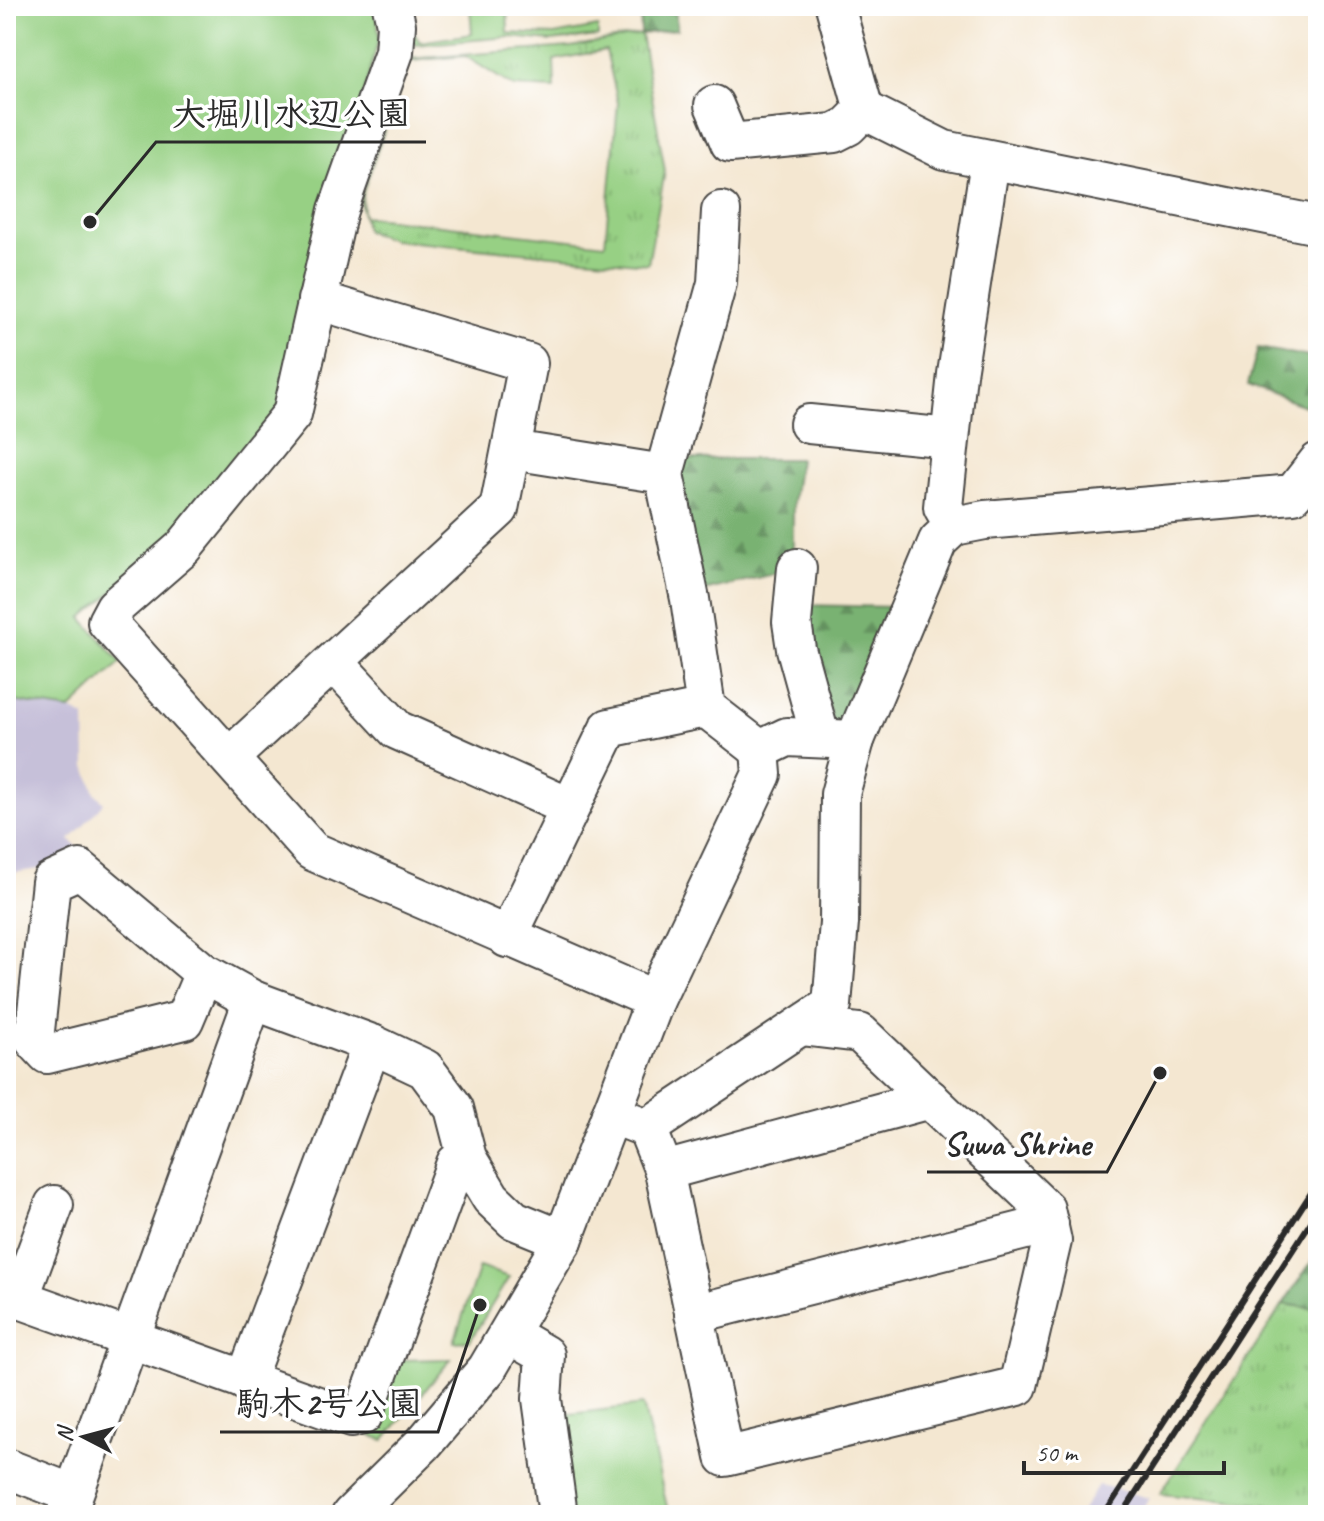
<svg xmlns="http://www.w3.org/2000/svg" width="1324" height="1521" viewBox="0 0 1324 1521" font-family="Caveat,'Klee One',sans-serif">
<style>
.industrial{fill:#c6c0d9}
.grass{fill:url(#grass-tufts);stroke:#617e58;stroke-width:2;fill-rule:evenodd}
.forest{fill:url(#forest-firs);stroke:#526e4e;stroke-width:2}
.green{fill:#97d084;stroke:#617e58;stroke-width:2}
.lines{fill:none;stroke-linecap:round;stroke-linejoin:round}
.minor-casing{stroke:#494744;stroke-width:42}
.minor{stroke:#fff;stroke-width:38}
.rail{stroke:#2b2b2b;stroke-width:6}
.leader{fill:none;stroke:#2b2b2b;stroke-width:3}
.callout-dot{fill:#2b2b2b;stroke:#fff;stroke-width:3}
.callout-label{font-size:34px;text-anchor:middle;font-weight:bold;fill:#2b2b2b;stroke:#fff;stroke-width:7;stroke-linejoin:round;paint-order:stroke}
</style>
<defs>
<pattern id="grass-tufts" width="24" height="20" patternUnits="userSpaceOnUse" patternTransform="scale(2)"><rect width="24" height="20" fill="#97d084"/><path d="M3 7l-1-3M5 7V3M7 7l1-3M15 17l-1-3M17 17v-4M19 17l1-3" fill="none" stroke="#82b372"/></pattern>
<pattern id="forest-firs" width="22" height="20" patternUnits="userSpaceOnUse" patternTransform="scale(2)"><rect width="22" height="20" fill="#79b272"/><path d="M5 1l3.5 6h-7zM16 11l3.5 6h-7z" fill="#63915e"/></pattern>
</defs>
<rect width="100%" height="100%" fill="#fff"/>
<filter id="ink" filterUnits="userSpaceOnUse"><feTurbulence type="fractalNoise" baseFrequency=".0125" numOctaves="2"/><feDisplacementMap in="SourceGraphic" scale="16" xChannelSelector="R" yChannelSelector="G"/><feConvolveMatrix kernelMatrix="1 2 1 2 8 2 1 2 1" color-interpolation-filters="sRGB"/></filter>
<filter id="wash" filterUnits="userSpaceOnUse"><feTurbulence type="fractalNoise" baseFrequency=".006" numOctaves="4" result="noise"/><feDisplacementMap in="SourceGraphic" scale="32" xChannelSelector="R" yChannelSelector="G"/><feGaussianBlur stdDeviation="1.8" result="paint"/><feColorMatrix in="noise" values="0 0 0 0 0 0 0 0 0 0 0 0 0 0 0 0 0 1.4 0 .05"/><feComposite in="paint" operator="in"/></filter>
<g filter="url(#wash)">
<rect width="100%" height="100%" fill="#f4e7d1"/>
<g class="industrial">
<polygon points="6,700 70,710 85,717 86,766 95,793 104,802 70,840 78,848 65,860 45,868 13,873 6,872"/>
<polygon points="1098,1485 1108,1487 1149,1498 1138,1515 1079,1515"/>
</g>
<g class="grass">
<polygon points="470,6 507,6 508,33 554,35 598,27 598,36 551,41 510,37 416,45 410,39 413,32 420,42 472,34"/>
<path d="M 641,34 L 665,171 L 648,264 L 392,240 L 366,231 L 360,200 L 407,59 L 571,47 ZM 606,50 L 618,103 L 605,244 L 363,216 L 362,195 L 405,70 L 411,61 L 465,56 L 514,87 L 555,89 L 554,60 Z"/>
<polygon points="1283,1304 1318,1309 1318,1510 1160,1494"/>
</g>
<g class="forest">
<polygon points="640,6 675,6 677,29 641,34"/>
<polygon points="1258,348 1318,358 1318,411 1248,385"/>
<polygon points="678,459 799,459 793,502 793,569 700,592"/>
<polygon points="803,605 900,607 857,716 833,724"/>
<polygon points="1318,1252 1318,1309 1283,1304"/>
</g>
<g class="green">
<polygon points="6,6 376,6 379,37 284,402 178,537 82,618 121,662 70,710 6,700"/>
<polygon points="479,1267 509,1277 470,1341 454,1342"/>
<polygon points="451,1359 384,1440 364,1433 398,1360"/>
<polygon points="643,1405 669,1515 571,1515 553,1416"/>
</g>
</g>
<g filter="url(#ink)">
<g class="lines">
<defs>
<g id="minor">
<polyline points="392,6 396,25 394,52 338,210 292,414 183,548 115,607 107,622 312,851 655,1000"/>
<polyline points="835,6 864,110 944,150 1318,225"/>
<polyline points="714,105 730,143 834,133 848,126 864,110"/>
<polyline points="809,424 950,438"/>
<polyline points="512,450 664,474 690,599 706,708 760,750 787,737 855,740"/>
<polyline points="664,474 717,283 721,211"/>
<polyline points="954,526 943,507 957,374 990,161"/>
<polyline points="797,568 792,622 796,649 820,736"/>
<polyline points="334,662 397,730 569,807"/>
<polyline points="230,757 499,509 528,363 317,300"/>
<polyline points="507,938 609,728 706,708"/>
<polyline points="204,973 80,869 51,882 34,1040 47,1054 184,1020 204,973 253,1000"/>
<polyline points="611,1114 647,1128 664,1171 725,1457 1018,1386 1052,1241 1045,1209 860,1033 801,1026"/>
<polyline points="647,1128 832,1005 839,923 840,794 855,740 938,541 954,526 985,520 1293,494 1318,462"/>
<polyline points="664,1171 930,1099"/>
<polyline points="6,1294 351,1418 363,1415 456,1163 467,1158"/>
<polyline points="19,1299 54,1205"/>
<polyline points="694,1314 1049,1224"/>
<polyline points="509,1334 545,1355 542,1399 558,1515"/>
<polyline points="245,1381 372,1044"/>
<polyline points="6,1468 73,1494"/>
<polyline points="66,1515 253,1000 372,1044 425,1069 454,1108 467,1158 491,1198 514,1220 563,1240"/>
<polyline points="351,1515 423,1444 487,1369 563,1240 655,1000 762,774 760,750"/>
</g>
</defs>
<use href="#minor" class="minor-casing"/>
<use href="#minor" class="minor"/>
<g class="rail">
<polyline points="1104,1515 1318,1182"/>
<polyline points="1122,1515 1318,1211"/>
</g>
</g>
</g>
<path class="leader" d="M90 222L156 142H426M1160 1073L1107 1172H927M480 1305L438 1432H220"/>
<g class="callout-dot">
<circle cx="90" cy="222" r="8"/>
<circle cx="1160" cy="1073" r="8"/>
<circle cx="480" cy="1305" r="8"/>
</g>
<g class="callout-label">
<text x="291" y="125">大堀川水辺公園</text>
<text x="1017" y="1155">Suwa Shrine</text>
<text x="329" y="1415">駒木2号公園</text>
</g>
<rect width="1324" height="1521" fill="none" stroke="#fff" stroke-width="32"/>
<g transform="translate(84 1437) rotate(276)" stroke="#ffffff" stroke-width="6" paint-order="stroke">
<path d="M0-6L14 30L0 20L-14 30Z" fill="#2b2b2b"/>
<text y="-12" font-size="22" font-weight="bold" text-anchor="middle" fill="#2b2b2b">N</text>
</g>
<path d="M1024 1461v12h200v-12" fill="none" stroke="#2b2b2b" stroke-width="4"/>
<text x="1036" y="1461" font-size="24" fill="#2b2b2b" stroke="#ffffff" stroke-width="6" paint-order="stroke">50 m</text>
</svg>
